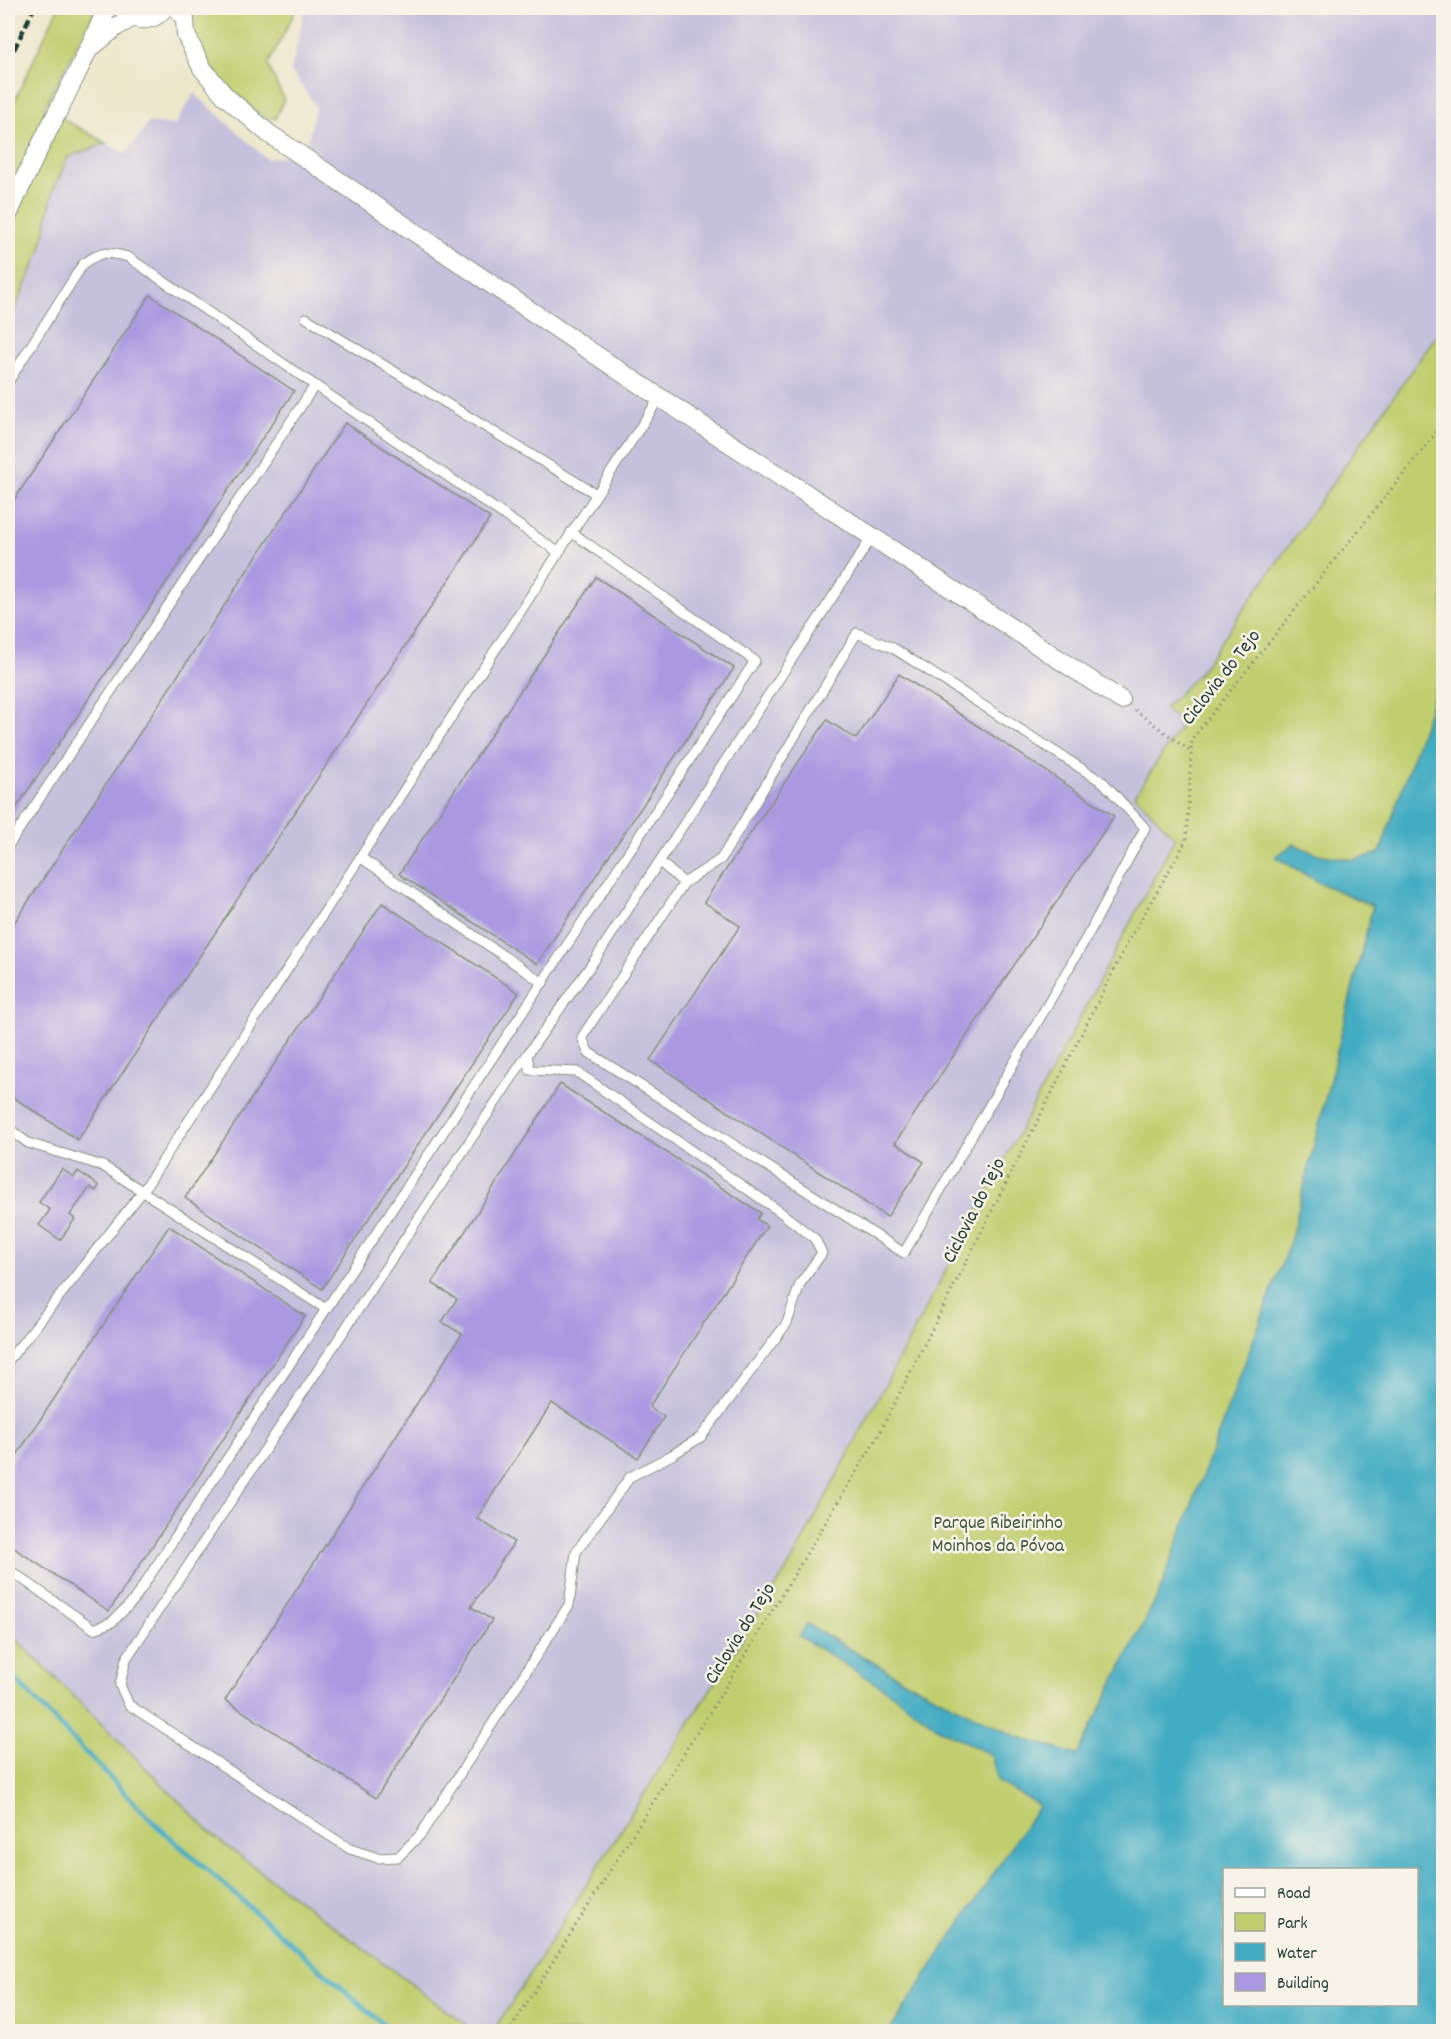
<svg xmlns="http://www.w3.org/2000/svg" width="1451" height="2039" viewBox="0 0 1451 2039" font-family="Dekko,sans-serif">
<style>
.industrial{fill:#c5c0db}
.green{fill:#c1ce70;stroke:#708652;stroke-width:1.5}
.water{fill:#43acc3;stroke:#31747c;stroke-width:1.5;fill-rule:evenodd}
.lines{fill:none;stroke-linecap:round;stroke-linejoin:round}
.stream{stroke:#43acc3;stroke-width:5}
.building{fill:#aa99e1}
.service-casing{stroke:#869280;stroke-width:11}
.minor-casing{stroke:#869280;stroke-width:20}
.path{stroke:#869280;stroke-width:3;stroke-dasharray:1.5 4.5;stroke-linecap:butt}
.service{stroke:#fff;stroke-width:9}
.minor{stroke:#fff;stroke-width:18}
.rail{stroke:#1f3d34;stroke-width:4.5;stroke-dasharray:9 4.5;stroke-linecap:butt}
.labels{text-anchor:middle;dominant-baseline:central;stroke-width:5;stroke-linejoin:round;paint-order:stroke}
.street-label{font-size:20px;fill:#1f3d34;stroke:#f7f3e8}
.park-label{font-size:20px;fill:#3f5a40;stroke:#f7f3e8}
</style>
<rect width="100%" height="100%" fill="#f7f3e8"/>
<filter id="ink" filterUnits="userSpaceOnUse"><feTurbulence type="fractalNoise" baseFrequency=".0167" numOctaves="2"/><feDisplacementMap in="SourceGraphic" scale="12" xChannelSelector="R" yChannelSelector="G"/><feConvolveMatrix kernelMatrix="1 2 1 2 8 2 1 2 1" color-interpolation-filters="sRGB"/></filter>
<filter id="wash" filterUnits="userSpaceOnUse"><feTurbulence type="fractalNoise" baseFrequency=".008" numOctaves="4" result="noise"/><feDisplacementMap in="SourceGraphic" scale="24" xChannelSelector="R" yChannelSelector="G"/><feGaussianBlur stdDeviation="1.35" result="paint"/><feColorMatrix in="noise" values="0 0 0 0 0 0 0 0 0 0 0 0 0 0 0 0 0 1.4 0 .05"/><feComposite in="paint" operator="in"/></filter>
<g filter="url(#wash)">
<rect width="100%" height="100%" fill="#eee7cc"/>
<polygon class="industrial" points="305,8 357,8 375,12 378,8 1443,8 1443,326 1199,673 1164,709 1183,722 1135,795 1175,838 792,1561 493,2031 474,2031 217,1839 8,1631 8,325 41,249 53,191 68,157 106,143 126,154 149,122 175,125 194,93 267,159 305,152 316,106 291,71"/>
<g class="green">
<polygon points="58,8 97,8 44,108 106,143 68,157 53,191 41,249 8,325 8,115"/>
<polygon points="188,8 295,8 294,14 268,65 284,100 275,119 261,116 220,79 193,38"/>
<polygon points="1443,326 1443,669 1380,853 1354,860 1317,854 1293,844 1276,857 1320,883 1373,905 1291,1239 1159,1593 1077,1755 1015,1736 903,1680 808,1624 800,1636 885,1689 1068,1780 986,2031 493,2032 792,1561 1175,838 1135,795 1183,723 1164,709 1199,673"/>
<polygon points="8,1631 217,1839 474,2031 8,2031"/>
</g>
<path class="water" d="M 1443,669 L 1443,2031 L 889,2031 L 1039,1805 L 998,1782 L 991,1755 L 938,1728 L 885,1689 L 799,1636 L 807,1624 L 903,1680 L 1015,1736 L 1077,1755 L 1159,1593 L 1291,1239 L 1373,906 L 1320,883 L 1276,857 L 1293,844 L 1317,854 L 1354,860 L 1380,853 ZM 1224,1870 L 1416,1870 L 1416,2004 L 1224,2004 Z"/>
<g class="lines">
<polyline class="stream" points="8,1672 155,1824 392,2032"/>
</g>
<g id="blocks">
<g class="building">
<polygon points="150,295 294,391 8,820 8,509"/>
<polygon points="345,423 490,518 78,1140 8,1094 8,932"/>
<polygon points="596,577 734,668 537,964 399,874"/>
<polygon points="899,674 1114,816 895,1143 924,1162 887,1217 650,1060 740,926 704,902 827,720 856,739"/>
<polygon points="382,903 519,993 322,1289 185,1198"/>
<polygon points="560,1084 761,1213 757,1219 767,1226 649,1407 664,1417 638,1458 552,1403 477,1518 514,1542 471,1607 492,1620 376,1798 225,1700 462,1334 442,1322 457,1299 432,1283"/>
<polygon points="62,1169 74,1177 78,1171 99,1186 95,1191 90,1187 70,1215 75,1219 60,1240 39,1225 50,1210 39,1202"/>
<polygon points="169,1226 305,1316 109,1611 8,1544 8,1468"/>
</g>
</g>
</g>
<g filter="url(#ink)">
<use href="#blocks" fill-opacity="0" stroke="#869280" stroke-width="1.5"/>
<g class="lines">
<defs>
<g id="service">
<polyline points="306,318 596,494"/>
<path d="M 8,382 L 83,264 C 101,251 106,251 128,257 L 558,552"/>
<polyline points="8,846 315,385"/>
<polyline points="360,857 543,983"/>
<polyline points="660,862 684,883 582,1037 588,1052 904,1253 1089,933 1145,828 1104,783 893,648 857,633 721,859 684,883"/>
<polyline points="527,1055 530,1070 577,1072 779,1211 815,1239 822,1253 800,1284 787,1323 701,1437 672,1455 630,1477 576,1552 569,1605 421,1834 398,1857 378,1858 350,1849 129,1705 120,1685 126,1659 527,1055 596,958 872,537"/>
<polyline points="8,1128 28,1143 103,1166 326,1309"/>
<polyline points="8,1361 143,1191 660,397"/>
<polyline points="8,1569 94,1629 112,1622 133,1601 755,661 571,532"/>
</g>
<g id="minor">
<path d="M 123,8 C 133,24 154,22 164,8"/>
<polyline points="177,8 185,19 186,35 202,68 225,96 268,133 621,372 1121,700"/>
<polyline points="94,45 116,27 133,17"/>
<path d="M 8,215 C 38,144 78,78 107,8"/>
</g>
</defs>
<use href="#service" class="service-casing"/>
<use href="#minor" class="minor-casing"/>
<g class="path">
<polyline points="1135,710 1191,752"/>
<polyline points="513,2032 510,2030 738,1667 878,1436 1129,940 1186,841 1192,739 1444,423"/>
</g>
<use href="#service" class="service"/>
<use href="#minor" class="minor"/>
<polyline class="rail" points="8,62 34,8"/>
</g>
</g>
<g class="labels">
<g class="street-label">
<text transform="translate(1222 678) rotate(-52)">Ciclovia do Tejo</text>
<text transform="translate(975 1211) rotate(-63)">Ciclovia do Tejo</text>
<text transform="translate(741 1634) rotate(-58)">Ciclovia do Tejo</text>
</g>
<g class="park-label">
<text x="998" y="1524">Parque Ribeirinho<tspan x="998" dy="23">Moinhos da Póvoa</tspan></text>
</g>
</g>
<rect width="1451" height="2039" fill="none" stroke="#f7f3e8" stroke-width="30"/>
<rect x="1223" y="1868" width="195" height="138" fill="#f7f3e8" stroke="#a1aaa0" stroke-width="1.5"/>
<rect x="1235" y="1888" width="30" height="9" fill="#ffffff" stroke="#a1aaa0" stroke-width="1.5"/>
<text x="1277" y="1898" font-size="18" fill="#1f3d34">Road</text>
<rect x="1235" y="1913" width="30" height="18" fill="#c1ce70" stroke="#a1aaa0" stroke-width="1.5"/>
<text x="1277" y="1928" font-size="18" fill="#1f3d34">Park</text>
<rect x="1235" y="1943" width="30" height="18" fill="#43acc3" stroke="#a1aaa0" stroke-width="1.5"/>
<text x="1277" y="1958" font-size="18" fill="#1f3d34">Water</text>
<rect x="1235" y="1973" width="30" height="18" fill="#aa99e1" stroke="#a1aaa0" stroke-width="1.5"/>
<text x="1277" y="1988" font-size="18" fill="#1f3d34">Building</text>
</svg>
